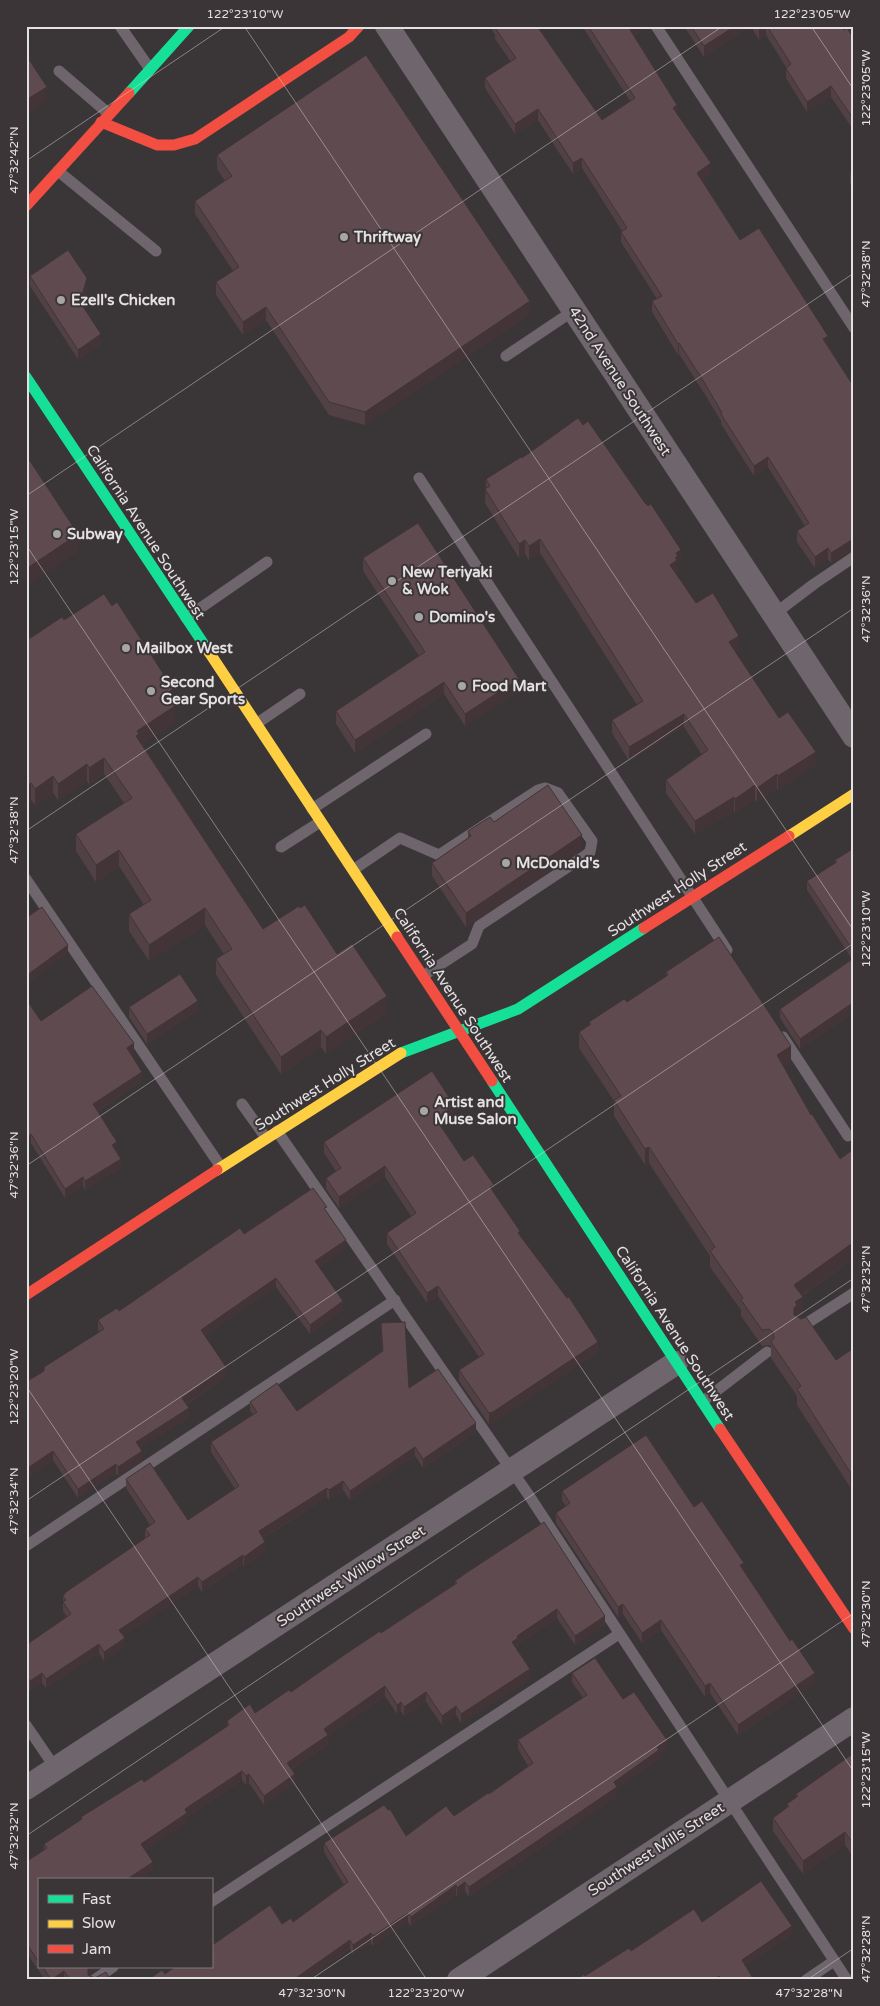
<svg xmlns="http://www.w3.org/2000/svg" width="880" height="2006" viewBox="0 0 880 2006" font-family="'Varela Round',sans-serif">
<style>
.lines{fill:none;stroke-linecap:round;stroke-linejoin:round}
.lane{stroke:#6f656d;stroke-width:11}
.street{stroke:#6f656d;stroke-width:24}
.fast{stroke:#16e098;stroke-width:11}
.slow{stroke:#ffcf43;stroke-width:11}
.jam{stroke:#f24e42;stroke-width:11}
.wall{fill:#514044}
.shaded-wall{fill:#423437}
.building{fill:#5e4a4f;stroke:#423437}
.ticks{fill:none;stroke:#e4e1e2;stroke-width:1;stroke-opacity:0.45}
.poi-dot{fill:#a8a5a6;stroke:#3b3537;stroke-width:2}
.labels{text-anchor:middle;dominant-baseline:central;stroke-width:4;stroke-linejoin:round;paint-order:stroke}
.poi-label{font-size:15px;font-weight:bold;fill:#e4e1e2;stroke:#3b3537;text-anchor:start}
.street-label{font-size:15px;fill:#e4e1e2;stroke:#3b3537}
.neatline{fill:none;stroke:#e4e1e2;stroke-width:2}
.ticks-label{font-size:12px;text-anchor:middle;fill:#e4e1e2}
</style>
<rect width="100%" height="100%" fill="#3a3638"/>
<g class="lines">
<g class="lane">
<polyline points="120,26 150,69"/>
<polyline points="656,26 854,328"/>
<polyline points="59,71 109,114"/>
<polyline points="58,171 156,251"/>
<polyline points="506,356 573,311"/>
<polyline points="419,478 727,950"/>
<polyline points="773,615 814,584 854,557"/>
<polyline points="186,618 267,562"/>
<polyline points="256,724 300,694"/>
<polyline points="312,809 426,734"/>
<polyline points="281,847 320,822"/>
<polyline points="353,870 400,838 439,855 538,790 545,788 558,793 592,841 590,852 586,855 479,926 472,944 423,976"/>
<polyline points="26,879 221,1167"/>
<polyline points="783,1037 848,1136"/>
<polyline points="242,1104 266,1138"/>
<polyline points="277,1131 530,1497 847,1980"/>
<polyline points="801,1327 854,1293"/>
<polyline points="702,1402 767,1352"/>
<polyline points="26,1546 395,1300"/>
<polyline points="26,1725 56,1769"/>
<polyline points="211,1902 619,1634"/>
<polyline points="94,1980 113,1967"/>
<polyline points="806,1980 834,1961"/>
</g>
<g class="street">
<polyline points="387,26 854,736"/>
<polyline points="26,1788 676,1363"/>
<polyline points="459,1980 854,1719"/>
</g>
<g class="fast">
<polyline points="129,93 189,26"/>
<polyline points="26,377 209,652"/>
<polyline points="401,1053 518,1009 644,928"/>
<polyline points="492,1081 720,1429"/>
</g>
<g class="slow">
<polyline points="209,652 397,937"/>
<polyline points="789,836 854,794"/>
<polyline points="217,1170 401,1053"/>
</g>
<g class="jam">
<polyline points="101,122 157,145 174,145 195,139 349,37 359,26"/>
<polyline points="26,206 129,93"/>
<polyline points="644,928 789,836"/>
<polyline points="397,937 492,1081"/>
<polyline points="26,1295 217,1170"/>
<polyline points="720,1429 854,1629"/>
</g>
</g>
<g class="wall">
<polygon points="492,26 537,26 602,120 630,101 582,26 647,26 634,36 711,174 702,180 740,240 828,346 854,387 854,550 853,550 831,563 828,559 815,568 797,542 797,531 805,526 768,467 754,476 721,424 721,421 704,393 679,354 678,355 652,312 652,301 657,299 621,242 621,232 622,231 582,168 573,174 538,120 515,134 485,88 485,78 511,62 495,39 495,35 492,30"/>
<polygon points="684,26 751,26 704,57"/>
<polygon points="751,26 842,26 844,30 854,39 854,131 831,97 807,112 786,78 786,67 766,35 759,40"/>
<polygon points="217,155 530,314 365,425 329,415 266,320 243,335 216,295 216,282 233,271 195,214 195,201 225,181 217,169"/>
<polygon points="854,171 854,189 850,184 850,173"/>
<polygon points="30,276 87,288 82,305 101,344 78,359 30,286"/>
<polygon points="522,458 681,564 678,566 678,570 677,571 676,574 696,603 739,649 735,652 779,718 816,765 778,790 777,788 757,802 755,799 735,813 734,811 695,834 666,793 666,780 702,755 684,727 629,761 612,733 612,720 637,705 540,553 529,560 525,554 519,558 485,503 486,479"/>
<polygon points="854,556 854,569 853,567 853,557"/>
<polygon points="363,558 519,691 465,726 444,694 355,753 336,724 336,711 419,656 363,571"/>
<polygon points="64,620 173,702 175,722 142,744 263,929 337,954 387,1013 326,1054 321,1047 281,1074 216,975 216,959 224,954 205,925 149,961 129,931 129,914 144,905 119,866 96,882 76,851 76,834 124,803 104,774 89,785 87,781 58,800 53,793 35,805 31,800 28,802 26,800 26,641"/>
<polygon points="494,822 582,849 466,927 432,876 432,863 468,838 468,831"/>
<polygon points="854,848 854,1012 800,1049 780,1018 780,1009 852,959 807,890 807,881 835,863 835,860"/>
<polygon points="666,972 791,1062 783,1067 811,1115 840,1159 854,1155 854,1258 802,1296 803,1313 797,1316 836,1360 854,1348 854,1485 850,1487 797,1405 797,1396 771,1358 771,1346 769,1345 762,1346 741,1316 741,1310 710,1267 710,1256 649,1163 645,1165 614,1116 614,1101 579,1048 579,1032 589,1025 589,1022 627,1002 666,976"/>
<polygon points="26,999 41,1021 134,1052 131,1054 142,1081 97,1111 117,1151 121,1168 85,1190 83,1186 65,1198 31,1143 29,1145 26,1141"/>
<polygon points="129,1007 198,1010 147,1044 129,1017"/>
<polygon points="454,1116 441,1126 464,1161 494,1193 520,1235 598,1352 493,1423 489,1424 459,1381 459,1370 479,1357 438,1296 427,1303 387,1244 387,1233 411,1216 385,1177 339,1208 326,1189 326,1178 336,1171 324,1153 324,1142"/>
<polygon points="327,1212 346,1249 319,1267 343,1310 310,1334 276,1287 205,1336 226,1377 186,1405 189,1418 140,1448 142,1460 118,1476 116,1473 78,1498 53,1460 26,1478 26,1382 44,1371 100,1332 98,1330 98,1320 119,1311 244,1234"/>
<polygon points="381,1323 409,1388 476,1432 423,1468 415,1456 350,1500 343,1490 329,1500 327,1497 263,1538 265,1551 244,1566 243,1564 202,1592 198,1586 123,1636 125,1647 104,1661 99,1653 46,1688 42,1683 30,1690 28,1688 26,1689 26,1645 67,1617 63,1611 63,1596 145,1538 145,1529 150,1525 126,1488 126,1479 188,1520 235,1489 211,1452 211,1442 253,1415 250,1411 250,1402 297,1411 382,1351"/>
<polygon points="562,1491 694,1507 744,1571 815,1684 738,1735 710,1693 705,1697 661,1630 642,1643 623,1614 618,1617 556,1523 556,1513 566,1506 562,1501"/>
<polygon points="469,1571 605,1625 575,1645 557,1618 518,1644 518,1647 516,1648 530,1679 461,1723 456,1715 442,1725 426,1702 404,1716 401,1711 397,1714 385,1696 328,1736 328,1744 292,1769 295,1783 264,1805 249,1783 246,1785 242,1780 187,1817 187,1822 145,1850 153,1871 39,1880 39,1967 97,1967 97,1969 89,1975 95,1978 111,1980 45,1980 26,1952 26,1862 44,1850 44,1844 81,1820 81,1817 144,1782 227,1727 227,1721 255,1713 291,1692 455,1584 455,1581"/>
<polygon points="572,1673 623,1699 667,1749 659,1754 659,1759 617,1788 617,1796 469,1897 465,1891 457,1897 456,1895 411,1926 408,1922 373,1946 371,1943 353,1954 350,1949 306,1980 148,1980 165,1974 282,1924 293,1922 344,1885 324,1852 324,1843 388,1810 406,1836 454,1816 489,1794 528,1766 518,1749 518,1740 583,1698 572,1682"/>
<polygon points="854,1753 854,1858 845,1845 803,1874 773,1831 773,1818 787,1808 787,1804 796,1797 796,1794"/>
</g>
<g class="shaded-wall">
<polygon points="632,26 647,26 629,39 629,28"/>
<polygon points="735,26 751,26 704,57 704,46"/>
<polygon points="763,26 766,26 766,35 759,40 759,29"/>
<polygon points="831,86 831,97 807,112 807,102"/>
<polygon points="47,87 47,101 26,114 26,100"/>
<polygon points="677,105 677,116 673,108"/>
<polygon points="538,109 538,120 515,134 515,124"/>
<polygon points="582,158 582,168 573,174 573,163"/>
<polygon points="711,163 711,174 697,183 697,173"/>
<polygon points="87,278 87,288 80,312 80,302"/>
<polygon points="530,301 530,314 365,425 365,412"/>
<polygon points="266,307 266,320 243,335 243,322"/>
<polygon points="101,334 101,344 78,359 78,350"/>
<polygon points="828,336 828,346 823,339"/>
<polygon points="679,343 679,354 678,355 678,344"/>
<polygon points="768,457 768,467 754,476 754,466"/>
<polygon points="78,534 78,552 26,586 26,569"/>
<polygon points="540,539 540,553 529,560 529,546"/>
<polygon points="853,539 853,550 831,563 831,553"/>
<polygon points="525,540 525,554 519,558 519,544"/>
<polygon points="828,548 828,559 815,568 815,557"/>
<polygon points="681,550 681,564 678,566 678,570 677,571 677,574 670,578 670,565 676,553"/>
<polygon points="739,636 739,649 729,656 729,642"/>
<polygon points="519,679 519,691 465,726 465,714"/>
<polygon points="444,682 444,694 355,753 355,740"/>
<polygon points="173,689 173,706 167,693"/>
<polygon points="175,706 175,722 139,746 136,736 137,731"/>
<polygon points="684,714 684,727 629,761 629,747"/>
<polygon points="816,752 816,765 778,790 778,776"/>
<polygon points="104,758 104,774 89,785 89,768"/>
<polygon points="87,764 87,781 58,800 58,784"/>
<polygon points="777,774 777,788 757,802 757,788"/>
<polygon points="53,776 53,793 35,805 35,789"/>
<polygon points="31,783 31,800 28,802 28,785"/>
<polygon points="755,785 755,799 735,813 735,799"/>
<polygon points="734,797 734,811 695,834 695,821"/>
<polygon points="582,835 582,849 466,927 466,913"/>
<polygon points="119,850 119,866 96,882 96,865"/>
<polygon points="205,908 205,925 149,961 149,945"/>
<polygon points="68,945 68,954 26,985 26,976"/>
<polygon points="387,996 387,1013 326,1054 326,1037"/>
<polygon points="198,1001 198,1010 147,1044 147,1034"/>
<polygon points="854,1002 854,1012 800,1049 800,1039"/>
<polygon points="321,1030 321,1047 281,1074 281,1057"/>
<polygon points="134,1043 134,1052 127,1057 127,1048"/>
<polygon points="791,1046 791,1062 777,1071 777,1055"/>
<polygon points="142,1072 142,1081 93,1113 93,1104"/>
<polygon points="454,1105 454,1116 436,1129 436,1119"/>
<polygon points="31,1134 31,1143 29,1145 29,1136"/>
<polygon points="117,1142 117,1151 112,1154 112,1145"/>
<polygon points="649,1147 649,1163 645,1165 645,1149"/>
<polygon points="121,1159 121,1168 85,1190 85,1181"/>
<polygon points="385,1166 385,1177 339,1208 339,1197"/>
<polygon points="83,1177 83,1186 65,1198 65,1189"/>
<polygon points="494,1185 494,1196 490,1187"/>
<polygon points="346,1240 346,1249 315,1270 315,1261"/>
<polygon points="854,1242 854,1258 794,1301 794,1285"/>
<polygon points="276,1278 276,1287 201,1339 201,1330"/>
<polygon points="438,1286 438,1296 427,1303 427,1293"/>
<polygon points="803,1297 803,1313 797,1317 794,1324 794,1308 795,1302"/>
<polygon points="343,1301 343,1310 310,1334 310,1325"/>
<polygon points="598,1342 598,1352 493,1423 489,1424 489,1413"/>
<polygon points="226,1367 226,1377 182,1407 182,1398"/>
<polygon points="189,1408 189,1418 136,1451 136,1442"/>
<polygon points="476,1423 476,1432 423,1468 423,1459"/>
<polygon points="415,1447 415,1456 350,1500 350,1491"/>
<polygon points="53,1451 53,1460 26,1478 26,1469"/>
<polygon points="142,1451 142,1460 118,1476 118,1467"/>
<polygon points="116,1464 116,1473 78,1498 78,1489"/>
<polygon points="854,1469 854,1485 850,1487 850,1472"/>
<polygon points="343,1481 343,1490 329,1500 329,1490"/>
<polygon points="327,1488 327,1497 259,1540 259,1531"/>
<polygon points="265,1542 265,1551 244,1566 244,1557"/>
<polygon points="243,1555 243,1564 202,1592 202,1582"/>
<polygon points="744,1563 744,1573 740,1565"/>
<polygon points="198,1577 198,1586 119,1639 119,1630"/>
<polygon points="623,1604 623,1614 618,1617 618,1607"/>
<polygon points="557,1609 557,1618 518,1644 518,1647 512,1651 512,1642 517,1636"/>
<polygon points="605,1616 605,1625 575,1645 575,1636"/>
<polygon points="661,1620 661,1630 642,1643 642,1633"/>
<polygon points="125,1638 125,1647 104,1661 104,1652"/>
<polygon points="99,1644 99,1653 46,1688 46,1679"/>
<polygon points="530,1669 530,1679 461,1723 461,1714"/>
<polygon points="42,1673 42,1683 30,1690 30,1681"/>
<polygon points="815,1673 815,1684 738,1735 738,1725"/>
<polygon points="28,1678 28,1688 26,1689 26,1680"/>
<polygon points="710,1683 710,1693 705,1697 705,1686"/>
<polygon points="385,1686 385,1696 328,1736 328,1744 287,1772 287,1763 324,1729"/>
<polygon points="426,1692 426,1702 404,1716 404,1707"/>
<polygon points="401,1702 401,1711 397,1714 397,1705"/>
<polygon points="456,1706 456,1715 442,1725 442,1716"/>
<polygon points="667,1740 667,1749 659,1754 659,1759 617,1788 617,1796 469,1897 469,1887 614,1782 657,1747"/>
<polygon points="242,1771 242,1780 187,1817 187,1822 141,1853 141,1844 185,1809"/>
<polygon points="249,1774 249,1783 246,1785 246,1776"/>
<polygon points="295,1774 295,1783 264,1805 264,1796"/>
<polygon points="845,1832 845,1845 803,1874 803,1861"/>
<polygon points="153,1862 153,1871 140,1880 126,1880"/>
<polygon points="465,1882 465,1891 457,1897 457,1888"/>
<polygon points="456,1885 456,1895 411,1926 411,1917"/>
<polygon points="408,1913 408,1922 373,1946 373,1936"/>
<polygon points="792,1926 792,1935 742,1969 742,1960"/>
<polygon points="371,1933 371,1943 353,1954 353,1945"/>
<polygon points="350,1940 350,1949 306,1980 293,1980"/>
<polygon points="88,1967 97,1967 97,1969 88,1976"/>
<polygon points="64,1971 64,1980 51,1980"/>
<polygon points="719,1976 719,1980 713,1980"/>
</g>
<g class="building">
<polygon points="496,26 537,26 602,120 635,98 588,26 632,26 629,28 677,105 673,108 711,163 697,173 740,240 759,228 828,336 823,339 854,387 854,540 853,539 831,553 828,548 815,557 797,531 809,523 768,457 754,466 721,414 722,413 704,382 679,343 678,344 652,301 662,296 621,232 627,228 582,158 573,163 538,109 515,124 485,78 516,58 495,28 497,27"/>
<polygon points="691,26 735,26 704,46"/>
<polygon points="757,26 763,26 759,29"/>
<polygon points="767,26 842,26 844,30 847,28 854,39 854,120 831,86 807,102 786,68 791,64"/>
<polygon points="26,55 47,87 26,100"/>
<polygon points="366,55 530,301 365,412 329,402 266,307 243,322 216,282 239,267 195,201 232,176 217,155"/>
<polygon points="854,171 854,178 850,173"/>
<polygon points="68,250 87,278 80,302 101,334 78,350 30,276"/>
<polygon points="578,418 583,425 588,421 645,503 648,506 651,504 681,550 676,553 678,556 675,558 677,560 670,565 696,603 713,593 739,636 729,642 779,718 788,712 816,752 778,776 777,774 757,788 755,785 735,799 734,797 695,821 666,780 708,750 684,714 629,747 612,720 643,701 540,539 529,546 525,540 519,544 485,489 490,486 486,479 521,457 522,458"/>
<polygon points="26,455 78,534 26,569"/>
<polygon points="418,523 519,679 465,714 444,682 355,740 336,711 425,652 363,558"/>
<polygon points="104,594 112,606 117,602 173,689 167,693 175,706 137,731 139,734 136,736 263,929 299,906 300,908 305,905 337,954 352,944 387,996 326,1037 321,1030 281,1057 216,959 232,949 205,908 149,945 129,914 151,900 119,850 96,865 76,834 132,798 104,758 89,768 87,764 58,784 53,776 35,789 31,783 28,785 26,784 26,641 62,617 64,620"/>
<polygon points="548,785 582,835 466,913 432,863 471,836 468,831 490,817 494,822"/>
<polygon points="854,848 854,952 807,881 837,862 835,860"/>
<polygon points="42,907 68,945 26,976 26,918"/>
<polygon points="719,937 791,1046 777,1055 811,1115 812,1114 840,1159 851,1151 854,1155 854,1242 794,1285 803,1297 795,1302 797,1305 794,1308 794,1315 801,1319 806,1317 836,1360 854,1348 854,1469 850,1472 797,1389 801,1386 771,1342 774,1338 773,1332 769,1329 762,1330 741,1300 743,1298 710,1251 715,1247 649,1147 645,1149 614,1100 621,1096 579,1032 591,1024 589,1022 624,999 627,1002 668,975 666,972"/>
<polygon points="854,958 854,1002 800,1039 780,1009"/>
<polygon points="180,974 198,1001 147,1034 129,1007"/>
<polygon points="92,986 134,1043 127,1048 142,1072 93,1104 117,1142 112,1145 121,1159 85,1181 83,1177 65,1189 31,1134 29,1136 26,1132 26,999 41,1021"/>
<polygon points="432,1071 454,1105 436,1119 464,1161 473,1155 494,1185 490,1187 520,1231 518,1233 567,1298 569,1297 598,1342 493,1412 489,1413 459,1370 484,1354 438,1286 427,1293 387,1233 416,1213 385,1166 339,1197 326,1178 341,1168 324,1142"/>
<polygon points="313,1188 327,1207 324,1208 346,1240 315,1261 343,1301 310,1325 276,1278 201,1330 226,1367 182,1398 189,1408 136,1442 142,1451 118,1467 116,1464 78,1489 53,1451 26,1469 26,1382 44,1371 44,1367 104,1329 98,1320 117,1308 119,1311 240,1228 244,1234"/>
<polygon points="405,1322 409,1388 438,1369 476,1423 423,1459 415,1447 350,1491 343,1481 329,1490 327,1488 259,1531 265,1542 244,1557 243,1555 202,1582 198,1577 119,1630 125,1638 104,1652 99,1644 46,1679 42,1673 30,1681 28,1678 26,1680 26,1645 71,1614 63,1602 66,1600 63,1596 66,1592 150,1535 145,1529 155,1522 126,1479 150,1463 188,1520 239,1486 211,1442 257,1412 250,1402 277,1383 297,1411 383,1351 381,1323"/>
<polygon points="646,1435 694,1507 702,1501 744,1563 740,1565 790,1641 792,1639 815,1673 738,1725 710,1683 705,1686 661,1620 642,1633 623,1604 618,1607 556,1513 570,1503 562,1491"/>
<polygon points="544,1522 605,1616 575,1636 557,1609 517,1636 518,1638 512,1642 530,1669 461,1714 456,1706 442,1716 426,1692 404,1707 401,1702 397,1705 385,1686 324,1729 328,1735 287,1763 295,1774 264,1796 249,1774 246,1776 242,1771 185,1809 187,1813 141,1844 153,1862 126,1880 39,1880 39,1962 26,1943 26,1862 47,1848 44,1844 82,1819 81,1817 142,1779 144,1782 229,1725 227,1721 250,1704 255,1713 289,1690 291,1692 347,1653 380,1631 381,1633 457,1583 455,1581 469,1571"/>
<polygon points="595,1658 623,1699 634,1692 667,1740 657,1747 659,1750 614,1782 617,1787 469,1887 465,1882 457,1888 456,1885 411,1917 408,1913 373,1936 371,1933 353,1945 350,1940 293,1980 148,1980 162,1970 165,1974 175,1967 211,1967 211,1946 270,1905 282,1924 291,1918 293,1922 348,1882 324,1843 384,1805 388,1810 390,1809 406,1836 446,1806 454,1816 488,1793 489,1794 533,1763 518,1740 587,1695 572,1673"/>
<polygon points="854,1753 854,1845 845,1832 803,1861 773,1818 789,1806 787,1804 798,1796 796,1794"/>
<polygon points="761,1881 792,1926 742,1960 754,1980 721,1980 719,1976 713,1980 577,1980 584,1974 585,1976 629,1948 631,1951 694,1909 702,1922"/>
<polygon points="43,1967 88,1967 88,1975 95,1978 106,1972 111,1980 70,1980 64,1971 51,1980"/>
</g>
<path class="ticks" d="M 244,26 L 854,931M 811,26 L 854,90M 26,161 L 226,26M 26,496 L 723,26M 26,545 L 854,1772M 26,831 L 854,273M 26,1166 L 854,608M 26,1386 L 427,1980M 26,1501 L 854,943M 26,1836 L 854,1278M 310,1980 L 854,1613M 807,1980 L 854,1948"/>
<g class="poi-dot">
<circle cx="344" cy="237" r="5"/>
<circle cx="61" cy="300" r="5"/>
<circle cx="57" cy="534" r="5"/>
<circle cx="392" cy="581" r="5"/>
<circle cx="419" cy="617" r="5"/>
<circle cx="126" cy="648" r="5"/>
<circle cx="462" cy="686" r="5"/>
<circle cx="151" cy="691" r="5"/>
<circle cx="506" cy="863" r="5"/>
<circle cx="424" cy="1111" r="5"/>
</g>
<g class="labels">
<g class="poi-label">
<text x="354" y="237">Thriftway</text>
<text x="71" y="300">Ezell's Chicken</text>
<text x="67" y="534">Subway</text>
<text x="402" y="572">New Teriyaki<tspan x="402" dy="17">&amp; Wok</tspan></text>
<text x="429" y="617">Domino's</text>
<text x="136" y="648">Mailbox West</text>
<text x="161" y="682">Second<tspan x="161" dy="17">Gear Sports</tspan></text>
<text x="472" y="686">Food Mart</text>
<text x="516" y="863">McDonald's</text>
<text x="434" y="1102">Artist and<tspan x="434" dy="17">Muse Salon</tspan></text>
</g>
<g class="street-label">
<text transform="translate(620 381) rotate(57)">42nd Avenue Southwest</text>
<text transform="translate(146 532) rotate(57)">California Avenue Southwest</text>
<text transform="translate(677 889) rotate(-33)">Southwest Holly Street</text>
<text transform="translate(453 995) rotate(57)">California Avenue Southwest</text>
<text transform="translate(325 1084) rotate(-32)">Southwest Holly Street</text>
<text transform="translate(675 1333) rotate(57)">California Avenue Southwest</text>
<text transform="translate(351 1576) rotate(-33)">Southwest Willow Street</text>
<text transform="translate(656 1849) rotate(-33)">Southwest Mills Street</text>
</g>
</g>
<rect width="880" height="2006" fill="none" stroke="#3b3537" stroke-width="55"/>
<rect x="38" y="1878" width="175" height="90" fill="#3b3537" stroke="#7f7a7b"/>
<rect x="48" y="1895" width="25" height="8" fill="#16e098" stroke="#7f7a7b"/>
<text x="82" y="1904" font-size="15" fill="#e4e1e2">Fast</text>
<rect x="48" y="1920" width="25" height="8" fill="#ffcf43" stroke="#7f7a7b"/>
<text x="82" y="1928" font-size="15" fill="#e4e1e2">Slow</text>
<rect x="48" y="1945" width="25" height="8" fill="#f24e42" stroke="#7f7a7b"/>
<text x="82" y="1954" font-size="15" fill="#e4e1e2">Jam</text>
<rect x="28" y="28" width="824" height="1950" class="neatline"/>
<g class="ticks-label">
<text x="245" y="18">122°23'10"W</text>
<text x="812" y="18">122°23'05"W</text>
<text transform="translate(866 88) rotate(-90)" y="4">122°23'05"W</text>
<text transform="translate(14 160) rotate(-90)" y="4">47°32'42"N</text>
<text transform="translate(866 274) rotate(-90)" y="4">47°32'38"N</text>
<text transform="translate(14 547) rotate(-90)" y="4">122°23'15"W</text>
<text transform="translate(866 609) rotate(-90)" y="4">47°32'36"N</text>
<text transform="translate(14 830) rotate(-90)" y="4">47°32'38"N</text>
<text transform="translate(866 929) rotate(-90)" y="4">122°23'10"W</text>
<text transform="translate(14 1165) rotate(-90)" y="4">47°32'36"N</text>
<text transform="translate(866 1279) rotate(-90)" y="4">47°32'32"N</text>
<text transform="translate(14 1387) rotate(-90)" y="4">122°23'20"W</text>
<text transform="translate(14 1501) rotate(-90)" y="4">47°32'34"N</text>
<text transform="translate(866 1614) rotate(-90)" y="4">47°32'30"N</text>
<text transform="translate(866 1770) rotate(-90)" y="4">122°23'15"W</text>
<text transform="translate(14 1836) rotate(-90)" y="4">47°32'32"N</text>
<text transform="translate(866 1949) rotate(-90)" y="4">47°32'28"N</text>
<text x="312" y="1997">47°32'30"N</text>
<text x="426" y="1997">122°23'20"W</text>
<text x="809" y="1997">47°32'28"N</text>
</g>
</svg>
